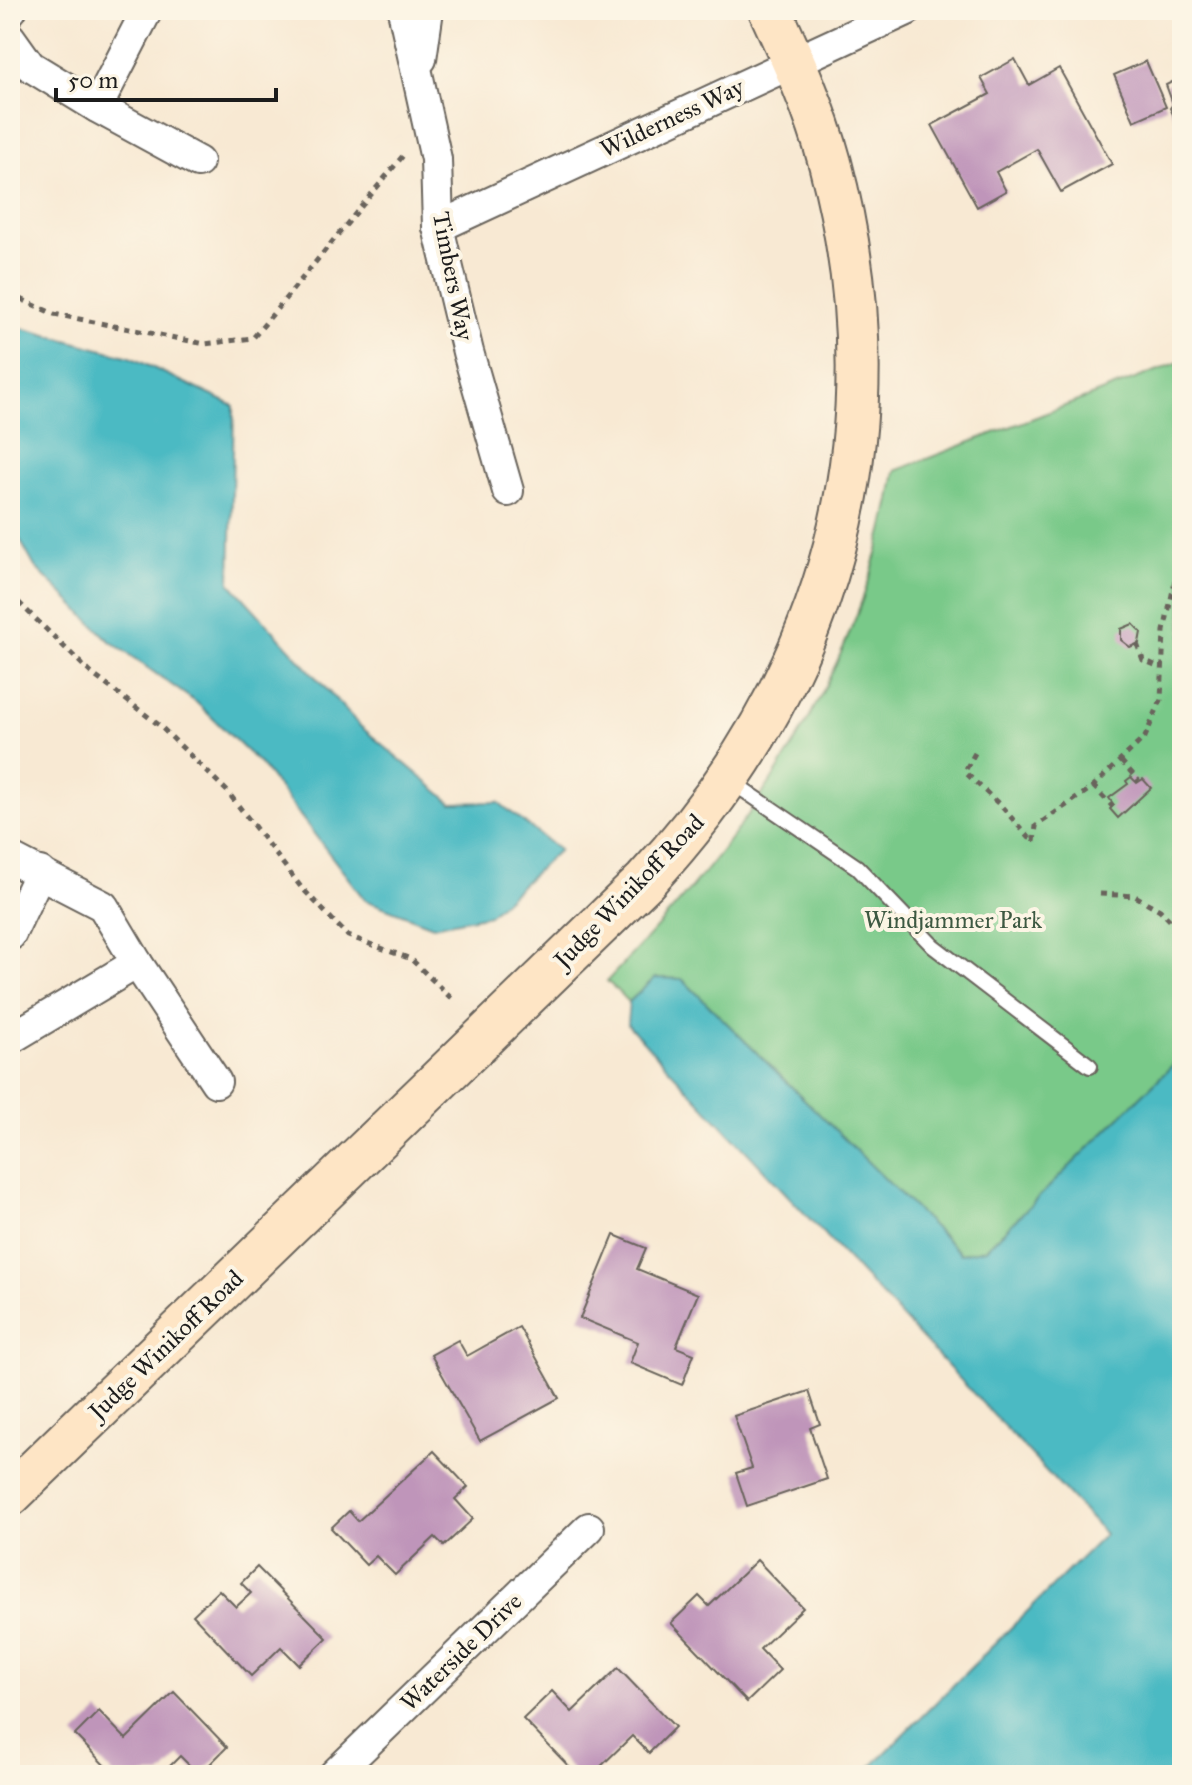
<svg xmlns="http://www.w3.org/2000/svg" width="1192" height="1785" viewBox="0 0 1192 1785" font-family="'IM FELL Great Primer',serif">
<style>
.green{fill:#79c989;stroke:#4a7252;stroke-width:2}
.water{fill:#4cbac3;stroke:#346b70;stroke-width:2}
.building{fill:#bf95ba}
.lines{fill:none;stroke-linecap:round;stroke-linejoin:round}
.lane-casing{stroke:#69645c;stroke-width:18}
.street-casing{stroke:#69645c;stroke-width:34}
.secondary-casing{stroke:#69645c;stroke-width:46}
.path{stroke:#69645c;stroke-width:5;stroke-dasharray:6 6;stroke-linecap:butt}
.lane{stroke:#fff;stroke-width:14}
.street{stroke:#fff;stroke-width:30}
.secondary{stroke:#fee5c5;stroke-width:42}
.labels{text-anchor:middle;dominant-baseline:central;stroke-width:8;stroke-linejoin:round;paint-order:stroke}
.street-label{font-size:24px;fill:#1c1c1c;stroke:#fcf5e5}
.park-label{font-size:24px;fill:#3d5942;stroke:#fcf5e5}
</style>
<rect width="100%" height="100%" fill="#fcf5e5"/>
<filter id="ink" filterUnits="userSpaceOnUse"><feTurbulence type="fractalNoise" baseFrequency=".0125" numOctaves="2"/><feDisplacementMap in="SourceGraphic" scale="16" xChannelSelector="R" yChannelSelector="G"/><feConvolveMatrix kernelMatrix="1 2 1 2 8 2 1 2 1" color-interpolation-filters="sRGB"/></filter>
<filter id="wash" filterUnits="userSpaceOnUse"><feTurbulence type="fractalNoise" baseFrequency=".006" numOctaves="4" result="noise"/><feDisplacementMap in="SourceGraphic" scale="32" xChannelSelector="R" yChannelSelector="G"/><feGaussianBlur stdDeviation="1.8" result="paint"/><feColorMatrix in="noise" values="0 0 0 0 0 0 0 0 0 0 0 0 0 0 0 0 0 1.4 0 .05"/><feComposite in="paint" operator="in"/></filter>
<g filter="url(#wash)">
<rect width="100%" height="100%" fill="#f8e9d3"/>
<path class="green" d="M 1182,361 L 1182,1056 L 986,1249 L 961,1254 L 682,979 L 655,978 L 629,1002 L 607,981 C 651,934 696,886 734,834 C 814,727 875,603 895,471 Z"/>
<g class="water">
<polygon points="10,325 130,357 234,406 230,583 360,726 452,803 498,802 559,850 489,915 433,926 365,900 261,765 197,703 110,641 35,567 10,522"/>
<polygon points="655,978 682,979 961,1254 986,1249 1182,1056 1182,1775 863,1775 1105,1534 627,1024 629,1002"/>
</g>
<g id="blocks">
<g class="building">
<polygon points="1015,59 1029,85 1059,68 1112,164 1061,192 1037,149 996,172 1006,191 977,207 932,125 990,94 981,78"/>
<polygon points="1146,61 1166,107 1134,121 1114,75"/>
<polygon points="1182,77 1182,133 1170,108 1173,104 1166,85"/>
<polygon points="1133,624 1141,632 1139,643 1130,647 1121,640 1121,629"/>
<polygon points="1131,777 1137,783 1143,779 1151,788 1118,818 1110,809 1114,805 1109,798 1128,784 1126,781"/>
<polygon points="614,1235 646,1248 637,1269 698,1294 676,1347 694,1354 682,1385 630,1363 638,1342 580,1318"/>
<polygon points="519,1327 559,1398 480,1441 431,1355 458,1340 467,1356"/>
<polygon points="809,1391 820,1424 810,1428 827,1479 747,1506 736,1473 752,1468 734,1416"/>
<polygon points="434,1451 468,1487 455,1499 473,1519 444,1546 435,1537 395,1575 376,1556 366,1565 331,1528 349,1511 358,1521"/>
<polygon points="757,1560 803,1608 760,1649 780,1670 747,1702 671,1623 699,1596 709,1606"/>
<polygon points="257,1567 327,1638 299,1665 281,1647 251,1676 193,1615 219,1590 236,1607 251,1593 241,1583"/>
<polygon points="618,1668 675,1727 649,1753 632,1736 592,1775 577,1775 523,1719 552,1691 572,1712"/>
<polygon points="174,1692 227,1747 199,1775 180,1756 161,1775 114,1775 75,1735 99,1711 126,1739"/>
</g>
</g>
</g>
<g filter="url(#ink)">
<use href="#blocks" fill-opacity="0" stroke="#69645c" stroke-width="2"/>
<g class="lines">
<defs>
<polyline id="lane" points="729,780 857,867 933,946 1090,1066"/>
<g id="street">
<polyline points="403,10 436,159 438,227 468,352 508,491"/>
<polyline points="10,11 11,10"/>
<polyline points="10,38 30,66 97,107 198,162"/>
<polyline points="421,59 428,10"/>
<polyline points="97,107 147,10"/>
<polyline points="438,227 907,10"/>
<polyline points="10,858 103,906 137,963 216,1082"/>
<polyline points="10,935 40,872"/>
<polyline points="10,1039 137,963"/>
<polyline points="334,1775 589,1528"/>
</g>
<path id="secondary" d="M 10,1495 L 645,881 C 833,679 901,431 830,163 C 816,110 793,60 770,10"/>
</defs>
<use href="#lane" class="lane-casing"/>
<use href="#street" class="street-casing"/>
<use href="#secondary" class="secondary-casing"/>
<g class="path">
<polyline points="10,294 54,314 205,344 253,338 406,152"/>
<polyline points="10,594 91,673 159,725 227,791 301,887 348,936 411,959 454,1001"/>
<polyline points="1137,644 1143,660 1155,665 1164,665"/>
<polyline points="975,753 966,769 967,774 1002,807 1033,842"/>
<polyline points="1121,761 1139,781"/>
<polyline points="1093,786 1113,807"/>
<polyline points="1034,842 1036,826 1090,789 1145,737 1161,700 1164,631 1178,567 1182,561"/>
<polyline points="1100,894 1135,896 1160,910 1182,933"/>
</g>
<use href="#lane" class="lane"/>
<use href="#street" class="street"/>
<use href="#secondary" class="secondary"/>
</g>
</g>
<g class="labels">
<g class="street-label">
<text transform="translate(672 118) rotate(-25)">Wilderness Way</text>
<text transform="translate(453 276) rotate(79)">Timbers Way</text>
<text transform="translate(629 891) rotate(-46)">Judge Winikoff Road</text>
<text transform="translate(166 1345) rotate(-44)">Judge Winikoff Road</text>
<text transform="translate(461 1652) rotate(-44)">Waterside Drive</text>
</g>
<g class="park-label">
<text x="953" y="920">Windjammer Park</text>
</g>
</g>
<rect width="1192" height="1785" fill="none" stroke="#fcf5e5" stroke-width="40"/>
<path d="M56 88v12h220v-12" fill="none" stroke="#1c1c1c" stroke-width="4"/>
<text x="68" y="88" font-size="24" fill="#1c1c1c" stroke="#fcf5e5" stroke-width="6" paint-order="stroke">50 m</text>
</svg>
